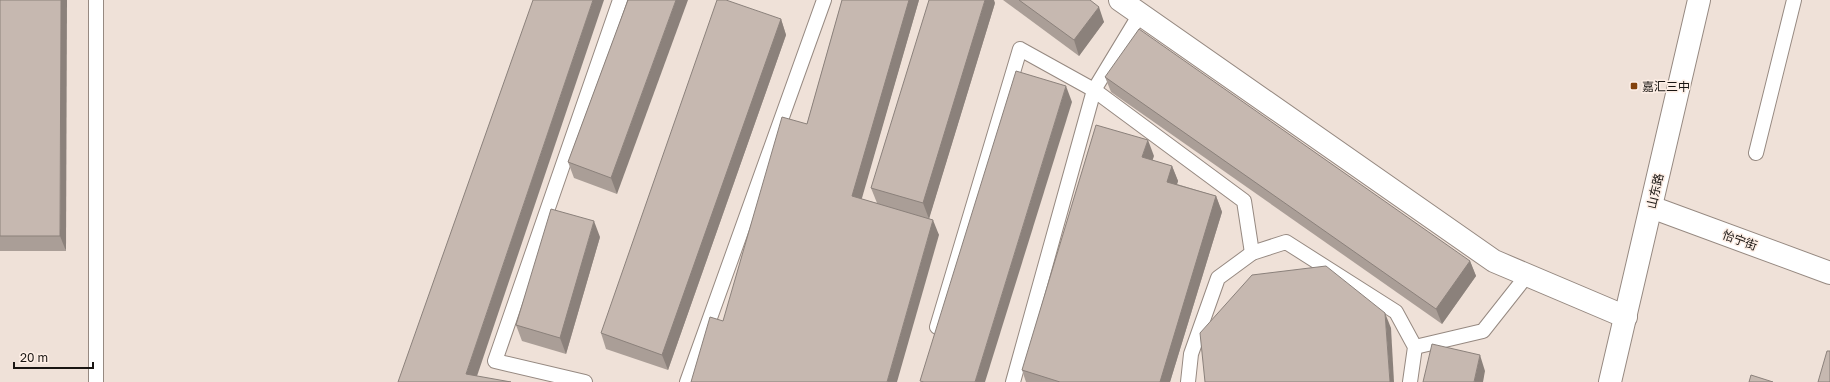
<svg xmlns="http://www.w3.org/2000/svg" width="1830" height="382" viewBox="0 0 1830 382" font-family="'Golos Text','Noto Sans SC',sans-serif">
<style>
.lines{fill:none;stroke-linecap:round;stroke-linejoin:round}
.service-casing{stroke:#968981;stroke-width:16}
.minor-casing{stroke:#968981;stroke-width:24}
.tertiary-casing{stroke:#968981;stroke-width:24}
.secondary-casing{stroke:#968981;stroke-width:24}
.service{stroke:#fff;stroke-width:14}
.minor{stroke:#fff;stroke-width:22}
.tertiary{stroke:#fff;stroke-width:22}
.secondary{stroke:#fff;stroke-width:22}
.wall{fill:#aa9e97}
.shaded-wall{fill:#8b817b}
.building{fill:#c6b8b0;stroke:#8b817b}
.poi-dot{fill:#83420d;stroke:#fdeee5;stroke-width:1.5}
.labels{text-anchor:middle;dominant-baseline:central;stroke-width:3;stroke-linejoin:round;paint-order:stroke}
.poi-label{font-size:12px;fill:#191512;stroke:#fdeee5;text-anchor:start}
.street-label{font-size:12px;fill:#191512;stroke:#fdeee5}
</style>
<rect width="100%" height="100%" fill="#efe1d8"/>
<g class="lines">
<defs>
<g id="service">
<polyline points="96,0 96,382"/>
<polyline points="1756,153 1794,0"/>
<polyline points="937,327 1020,49 1094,90 1244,201 1252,253"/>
<polyline points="1415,347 1483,331 1528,274"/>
<polyline points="585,382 495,361 620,0"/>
<polyline points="687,382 824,0"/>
<polyline points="1013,382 1094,90 1140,14"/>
<polyline points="1188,382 1191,354 1218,278 1252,253 1286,242 1396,312 1415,347 1410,382"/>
</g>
<polyline id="minor" points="1120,0 1494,261 1626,317"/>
<polyline id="tertiary" points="1651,207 1830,273"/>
<polyline id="secondary" points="1610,382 1699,0"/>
</defs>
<use href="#service" class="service-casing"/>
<use href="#minor" class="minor-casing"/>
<use href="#tertiary" class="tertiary-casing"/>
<use href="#secondary" class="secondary-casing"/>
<use href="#service" class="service"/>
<use href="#minor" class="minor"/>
<use href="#tertiary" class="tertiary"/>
<use href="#secondary" class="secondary"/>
</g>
<g class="wall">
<polygon points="0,0 66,251 0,251"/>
<polygon points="628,0 617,194 574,178 568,162"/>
<polygon points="842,0 919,0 861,199 877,203 871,188 995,3 929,218 939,235 723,321 807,124"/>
<polygon points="1003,0 1090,0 1104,22 1079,56"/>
<polygon points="781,19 786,35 668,370 606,349 601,333"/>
<polygon points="1105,77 1470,261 1476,276 1442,324 1111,92"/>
<polygon points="1154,156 1152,160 1172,166 1178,181 1177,184 1216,196 1222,212 1170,382 1026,382 1022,370"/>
<polygon points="600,237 566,354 522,341 516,325"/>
</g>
<g class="shaded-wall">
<polygon points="61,0 67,0 66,251 60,236"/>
<polygon points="593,0 604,0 475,382 466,374"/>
<polygon points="676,0 688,0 617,194 611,178"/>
<polygon points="909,0 919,0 858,212 852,196"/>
<polygon points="985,0 994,0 995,3 929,219 923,203"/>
<polygon points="1099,7 1104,22 1079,56 1074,40"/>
<polygon points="781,19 786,35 668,370 662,355"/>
<polygon points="1066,86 1072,102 985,382 975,382"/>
<polygon points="1148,140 1154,156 1148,173 1142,157"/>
<polygon points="1172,166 1178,181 1173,197 1167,182"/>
<polygon points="1216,196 1222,212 1170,382 1160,382"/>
<polygon points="933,220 939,235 897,382 887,382"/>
<polygon points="594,221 600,237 566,354 560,338"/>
<polygon points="1470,261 1476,276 1442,324 1436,309"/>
<polygon points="1385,313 1391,328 1394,382 1390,382"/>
<polygon points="1480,355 1485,371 1483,382 1474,382"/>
</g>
<g class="building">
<polygon points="0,0 61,0 60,236 0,236"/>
<polygon points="533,0 593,0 466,374 511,382 398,382"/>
<polygon points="628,0 676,0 611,178 568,162"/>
<polygon points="717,0 726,0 781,19 662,355 601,333"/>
<polygon points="842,0 909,0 852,196 933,220 887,382 691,382 710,317 723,321 782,117 807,124"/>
<polygon points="929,0 985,0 923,203 871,188"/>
<polygon points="1019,0 1090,0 1099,7 1074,40"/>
<polygon points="1139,29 1470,261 1436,309 1105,77"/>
<polygon points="1016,71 1066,86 975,382 924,382 920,381"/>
<polygon points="1096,125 1148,140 1142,157 1172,166 1167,182 1216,196 1160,382 1060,382 1022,370"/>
<polygon points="551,209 594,221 560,338 516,325"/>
<polygon points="1326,266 1385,313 1390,382 1205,382 1200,333 1252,275"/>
<polygon points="1432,344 1480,355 1474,382 1423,382"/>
<polygon points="1827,351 1830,351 1830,382 1818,382"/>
<polygon points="1751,375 1773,382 1749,382"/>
</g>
<rect class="poi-dot" x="1630" y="82" width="8" height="8" rx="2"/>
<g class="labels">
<g class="poi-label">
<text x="1642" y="86">嘉汇三中</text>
</g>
<g class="street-label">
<text transform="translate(1655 191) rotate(-77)">山东路</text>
<text transform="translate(1740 240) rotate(20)">怡宁街</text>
</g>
</g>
<path d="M14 362v6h79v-6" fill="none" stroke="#191512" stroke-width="2"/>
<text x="20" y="362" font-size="12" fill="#191512" stroke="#fdeee5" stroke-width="3" paint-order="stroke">20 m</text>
</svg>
